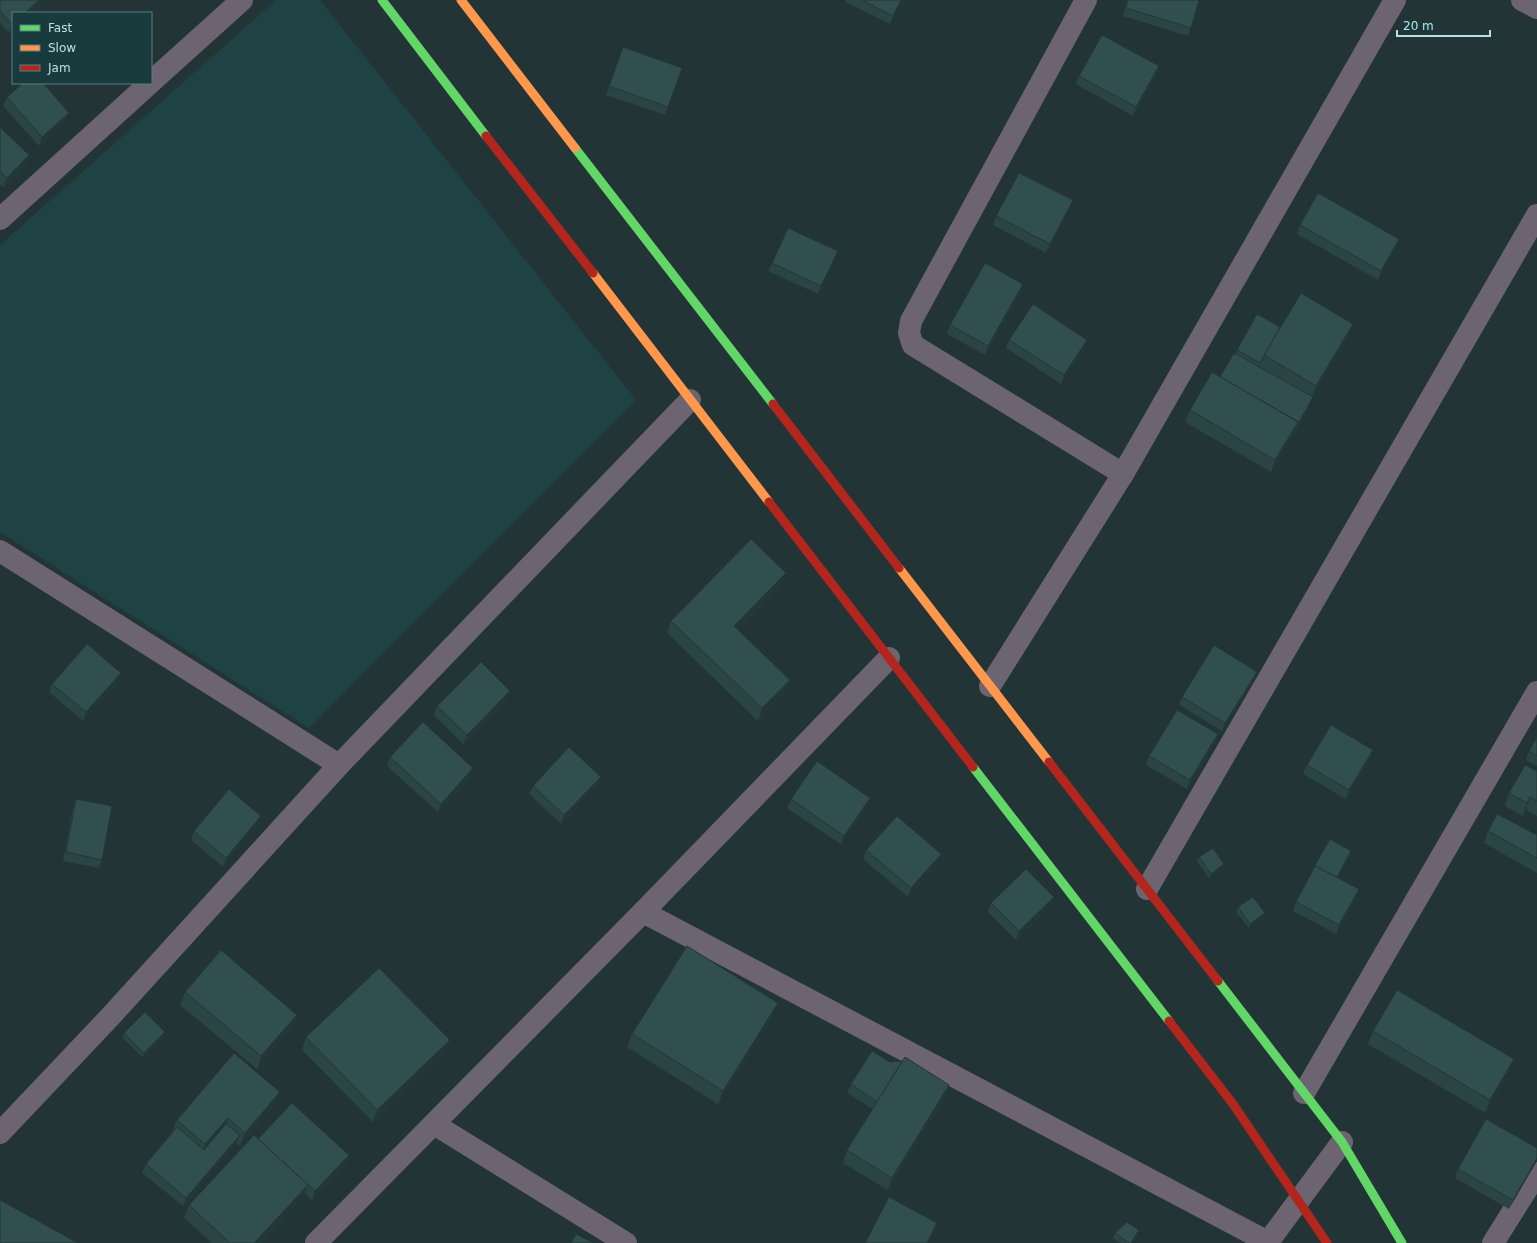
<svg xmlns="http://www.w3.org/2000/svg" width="1537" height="1243" viewBox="0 0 1537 1243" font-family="'DejaVu Sans',sans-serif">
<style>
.built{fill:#1f4244}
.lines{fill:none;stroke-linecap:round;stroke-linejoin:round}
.street{stroke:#6c6571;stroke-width:22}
.fast{stroke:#63d668;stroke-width:9}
.slow{stroke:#ff974d;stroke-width:9}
.jam{stroke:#b3261e;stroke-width:9}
.wall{fill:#2b4444}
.shaded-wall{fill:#233737}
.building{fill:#324f4f;stroke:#233737}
</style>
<rect width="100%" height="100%" fill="#223436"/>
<polygon class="built" points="276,0 320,0 636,400 309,728 0,532 0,245"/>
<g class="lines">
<g class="street">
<polyline points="1086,0 911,321 909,333 913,345 1123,474"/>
<polyline points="1522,0 1537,8"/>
<polyline points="151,82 242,0"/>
<polyline points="0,219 150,83"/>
<polyline points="0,551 339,765"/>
<polyline points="990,686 1123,474 1395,0"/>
<polyline points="1147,889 1537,215"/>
<polyline points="643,912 1268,1242"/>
<polyline points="1304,1093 1537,692"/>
<polyline points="434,1124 626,1243"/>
<polyline points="0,1133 109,1018 339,765 690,400"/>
<polyline points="316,1243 643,912 889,658"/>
<polyline points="1270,1243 1268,1242 1342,1142"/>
<polyline points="1493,1243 1537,1173"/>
</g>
<g class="fast">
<polyline points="382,0 486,136"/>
<polyline points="575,148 773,404"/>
<polyline points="973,767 1169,1021"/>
<polyline points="1218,981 1342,1142 1402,1243"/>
</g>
<g class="slow">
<polyline points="461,0 575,148"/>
<polyline points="593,273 769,502"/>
<polyline points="899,568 1049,762"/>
</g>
<g class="jam">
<polyline points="486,136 593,273"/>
<polyline points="773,404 899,568"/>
<polyline points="769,502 973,767"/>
<polyline points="1049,762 1218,981"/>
<polyline points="1169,1021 1233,1104 1327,1243"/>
</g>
</g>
<g class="wall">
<polygon points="0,0 46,0 31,13 13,13 13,29 9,33 0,23"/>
<polygon points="846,0 903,0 890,24 845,2"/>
<polygon points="1127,0 1199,0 1188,36 1123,16"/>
<polygon points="623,47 682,68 665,115 606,95"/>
<polygon points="1156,75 1133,116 1076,84 1079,76"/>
<polygon points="7,97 66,122 39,146 3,106"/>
<polygon points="0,127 29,155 26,164 3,187 0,184"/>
<polygon points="1073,200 1069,209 1046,253 993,225 996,216"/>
<polygon points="1300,225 1399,239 1396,248 1378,280 1297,234"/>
<polygon points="838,251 834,260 818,294 768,271 772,263"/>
<polygon points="1023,284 1020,293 985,355 947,334 950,325"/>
<polygon points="1353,324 1348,337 1312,397 1310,406 1271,472 1185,422 1190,410 1220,377 1236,354 1237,350 1280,327 1278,332"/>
<polygon points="1009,340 1084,348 1061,384 1006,348"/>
<polygon points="786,573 781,586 738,630 790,680 785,693 758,721 667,633 671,621"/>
<polygon points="1257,672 1254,681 1222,731 1179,705 1182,697"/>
<polygon points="121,673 118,681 83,721 49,692 52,684"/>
<polygon points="507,700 463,744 434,715 437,706"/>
<polygon points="1218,734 1215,742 1187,789 1146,765 1149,756"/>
<polygon points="1537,737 1537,766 1526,760 1529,751"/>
<polygon points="390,757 470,777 438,812 387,766"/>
<polygon points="1370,759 1346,799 1303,774 1307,765"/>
<polygon points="1537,771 1537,816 1526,810 1523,816 1505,806 1509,793"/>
<polygon points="601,777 597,785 561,824 529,794 533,786"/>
<polygon points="870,798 867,806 841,844 787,808 791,799"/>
<polygon points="76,799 102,860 99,868 63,861 73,808"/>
<polygon points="258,825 223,867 191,840 194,831"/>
<polygon points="1488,831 1537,835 1537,873 1484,843"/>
<polygon points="866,850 941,854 938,863 908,897 863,859"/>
<polygon points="1350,855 1338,877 1356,897 1336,934 1293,911 1296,902 1312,871 1314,867"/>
<polygon points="1199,857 1224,864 1223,869 1209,878 1197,861"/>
<polygon points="1054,897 1051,905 1016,940 988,912 991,903"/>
<polygon points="1238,907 1264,918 1249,928 1236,912"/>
<polygon points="185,992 292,1028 257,1069 180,1005"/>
<polygon points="774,1016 718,1104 627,1047 632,1034"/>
<polygon points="1373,1031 1514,1059 1509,1071 1485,1113 1368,1044"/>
<polygon points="165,1032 163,1037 142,1057 122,1037 124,1033"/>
<polygon points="306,1037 445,1053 373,1122 302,1050"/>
<polygon points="890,1062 949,1085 945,1097 888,1190 843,1163 847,1150 873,1109 847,1093 851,1084"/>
<polygon points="275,1105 240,1146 237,1143 183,1206 142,1173 146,1164 172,1132 177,1120"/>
<polygon points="1537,1148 1509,1209 1455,1178 1458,1169"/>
<polygon points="349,1155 346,1164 312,1200 305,1193 303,1197 261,1243 212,1243 184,1218 189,1205"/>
<polygon points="1115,1233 1138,1235 1132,1243 1121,1243 1113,1238"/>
</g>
<g class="shaded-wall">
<polygon points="39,0 46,0 31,13 25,13"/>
<polygon points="901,0 903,0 890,24 893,16"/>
<polygon points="12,24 13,24 13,29 9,33"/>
<polygon points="1159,66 1156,75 1133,116 1136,107"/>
<polygon points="69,113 66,122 39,146 42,137"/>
<polygon points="29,155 26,164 3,187 7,178"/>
<polygon points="1073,200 1069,209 1046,253 1050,244"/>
<polygon points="1399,239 1396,248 1378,280 1381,271"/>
<polygon points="838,251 834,260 818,294 821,286"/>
<polygon points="1023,284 1020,293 985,355 988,346"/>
<polygon points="1353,324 1348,337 1311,399 1316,386"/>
<polygon points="1087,340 1084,348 1061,384 1064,375"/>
<polygon points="1313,397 1310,406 1295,431 1299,422"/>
<polygon points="1298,422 1293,435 1271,472 1275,460"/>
<polygon points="786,573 781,586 729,639 734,626"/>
<polygon points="1257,672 1254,681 1222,731 1225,723"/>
<polygon points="121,673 118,681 83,721 86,712"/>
<polygon points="790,680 785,693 758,721 762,708"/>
<polygon points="510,691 507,700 463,744 467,735"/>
<polygon points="1218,734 1215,742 1187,789 1190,780"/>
<polygon points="1373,750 1370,759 1346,799 1349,790"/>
<polygon points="473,768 470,777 438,812 441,804"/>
<polygon points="601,777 597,785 561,824 564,815"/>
<polygon points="1530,797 1526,810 1523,816 1527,803"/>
<polygon points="870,798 867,806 841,844 844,836"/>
<polygon points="261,816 258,825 223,867 226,858"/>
<polygon points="1351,851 1350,855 1334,884 1336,879"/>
<polygon points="941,854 938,863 908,897 911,888"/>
<polygon points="1224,864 1223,869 1209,878 1211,874"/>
<polygon points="1359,889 1356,897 1336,934 1339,925"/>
<polygon points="1054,897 1051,905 1016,940 1019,931"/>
<polygon points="1265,913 1264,918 1249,928 1250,924"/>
<polygon points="778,1003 774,1016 718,1104 723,1091"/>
<polygon points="297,1015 292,1028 257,1069 261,1056"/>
<polygon points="165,1032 163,1037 142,1057 144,1053"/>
<polygon points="450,1040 445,1053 373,1122 377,1110"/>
<polygon points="1514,1059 1509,1071 1485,1113 1490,1100"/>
<polygon points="949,1085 945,1097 888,1190 892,1178"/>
<polygon points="280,1092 275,1105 240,1146 245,1133"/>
<polygon points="228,1118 223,1131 201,1157 205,1144"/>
<polygon points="240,1135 236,1144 183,1206 186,1198"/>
<polygon points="349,1155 346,1164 312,1200 315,1191"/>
<polygon points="1537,1158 1537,1161 1509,1209 1513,1200"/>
<polygon points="308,1185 303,1197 261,1243 254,1243"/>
<polygon points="937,1223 933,1236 929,1243 927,1243"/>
<polygon points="1139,1230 1138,1235 1132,1243 1131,1243"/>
</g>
<g class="building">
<polygon points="0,0 39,0 25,13 13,13 13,24 12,24 0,11"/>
<polygon points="862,0 901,0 893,16"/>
<polygon points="1128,0 1199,0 1191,28 1126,8"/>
<polygon points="1102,35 1159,66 1136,107 1079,76"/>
<polygon points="623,47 682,68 668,107 609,86"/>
<polygon points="23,83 43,83 69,113 42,137 7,97"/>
<polygon points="0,127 29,155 7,178 0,172"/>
<polygon points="1019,173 1073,200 1050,244 996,216"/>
<polygon points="1318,193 1399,239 1381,271 1300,225"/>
<polygon points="788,228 838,251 821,286 772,263"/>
<polygon points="985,263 1023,284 988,346 950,325"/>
<polygon points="1301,293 1353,324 1316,386 1264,355"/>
<polygon points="1033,304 1087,340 1064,375 1009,340"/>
<polygon points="1257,314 1280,327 1260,363 1237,350"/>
<polygon points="1234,353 1313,397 1299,422 1220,377"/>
<polygon points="1212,372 1298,422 1275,460 1190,410"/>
<polygon points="751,539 786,573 734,626 790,680 762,708 671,621"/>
<polygon points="87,644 121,673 86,712 52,684"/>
<polygon points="1214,645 1257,672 1225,723 1182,697"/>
<polygon points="481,662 510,691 467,735 437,706"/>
<polygon points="1177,710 1218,734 1190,780 1149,756"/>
<polygon points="423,722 473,768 441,804 390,757"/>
<polygon points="1331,725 1373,750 1349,790 1307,765"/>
<polygon points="1537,737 1537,756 1529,751"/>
<polygon points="569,747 601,777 564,815 533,786"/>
<polygon points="817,761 870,798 844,836 791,799"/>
<polygon points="1525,765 1537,771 1537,801 1530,797 1527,803 1509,793"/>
<polygon points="229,789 261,816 226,858 194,831"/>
<polygon points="76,799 112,806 102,860 66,852"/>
<polygon points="1497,814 1537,835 1537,858 1488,831"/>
<polygon points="897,816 941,854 911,888 866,850"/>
<polygon points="1330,839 1351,851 1337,877 1315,866 1314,867"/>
<polygon points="1213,848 1224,864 1211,874 1199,857"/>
<polygon points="1315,866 1359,889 1339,925 1296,902"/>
<polygon points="1026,869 1054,897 1019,931 991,903"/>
<polygon points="1253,897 1265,913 1250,924 1238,907"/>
<polygon points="687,946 778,1003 723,1091 632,1034"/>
<polygon points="221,950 297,1015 261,1056 185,992"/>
<polygon points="379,968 450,1040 377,1110 306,1037"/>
<polygon points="1397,990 1514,1059 1490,1100 1373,1031"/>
<polygon points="145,1012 165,1032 144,1053 124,1033"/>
<polygon points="872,1051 890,1062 902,1061 877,1102 851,1084"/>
<polygon points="234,1053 280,1092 245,1133 228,1118 205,1144 177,1120"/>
<polygon points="905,1057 949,1085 892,1178 847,1150"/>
<polygon points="292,1103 349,1155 315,1191 258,1139"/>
<polygon points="1486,1119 1537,1148 1537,1158 1513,1200 1458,1169"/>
<polygon points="226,1124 240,1135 186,1198 146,1164 177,1127 204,1150"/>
<polygon points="254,1135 308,1185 254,1243 230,1243 189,1205"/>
<polygon points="889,1197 937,1223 927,1243 865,1243"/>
<polygon points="0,1200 78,1243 0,1243"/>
<polygon points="1127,1222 1139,1230 1131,1243 1129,1243 1115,1233"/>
<polygon points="576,1234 594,1243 571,1243"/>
</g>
<rect x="12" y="12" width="140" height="72" fill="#1a3b3e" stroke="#587e81"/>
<rect x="20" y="25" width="20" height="6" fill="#63d668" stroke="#587e81"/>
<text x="48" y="32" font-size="12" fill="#b4e3e6">Fast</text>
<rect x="20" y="45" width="20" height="6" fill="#ff974d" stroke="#587e81"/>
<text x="48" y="52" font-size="12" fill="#b4e3e6">Slow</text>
<rect x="20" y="65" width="20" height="6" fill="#b3261e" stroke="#587e81"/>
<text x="48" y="72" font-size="12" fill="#b4e3e6">Jam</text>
<path d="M1397 30v6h93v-6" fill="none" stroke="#b4e3e6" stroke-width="2"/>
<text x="1403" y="30" font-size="12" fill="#b4e3e6" stroke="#1a3b3e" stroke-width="3" paint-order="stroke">20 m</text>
</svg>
